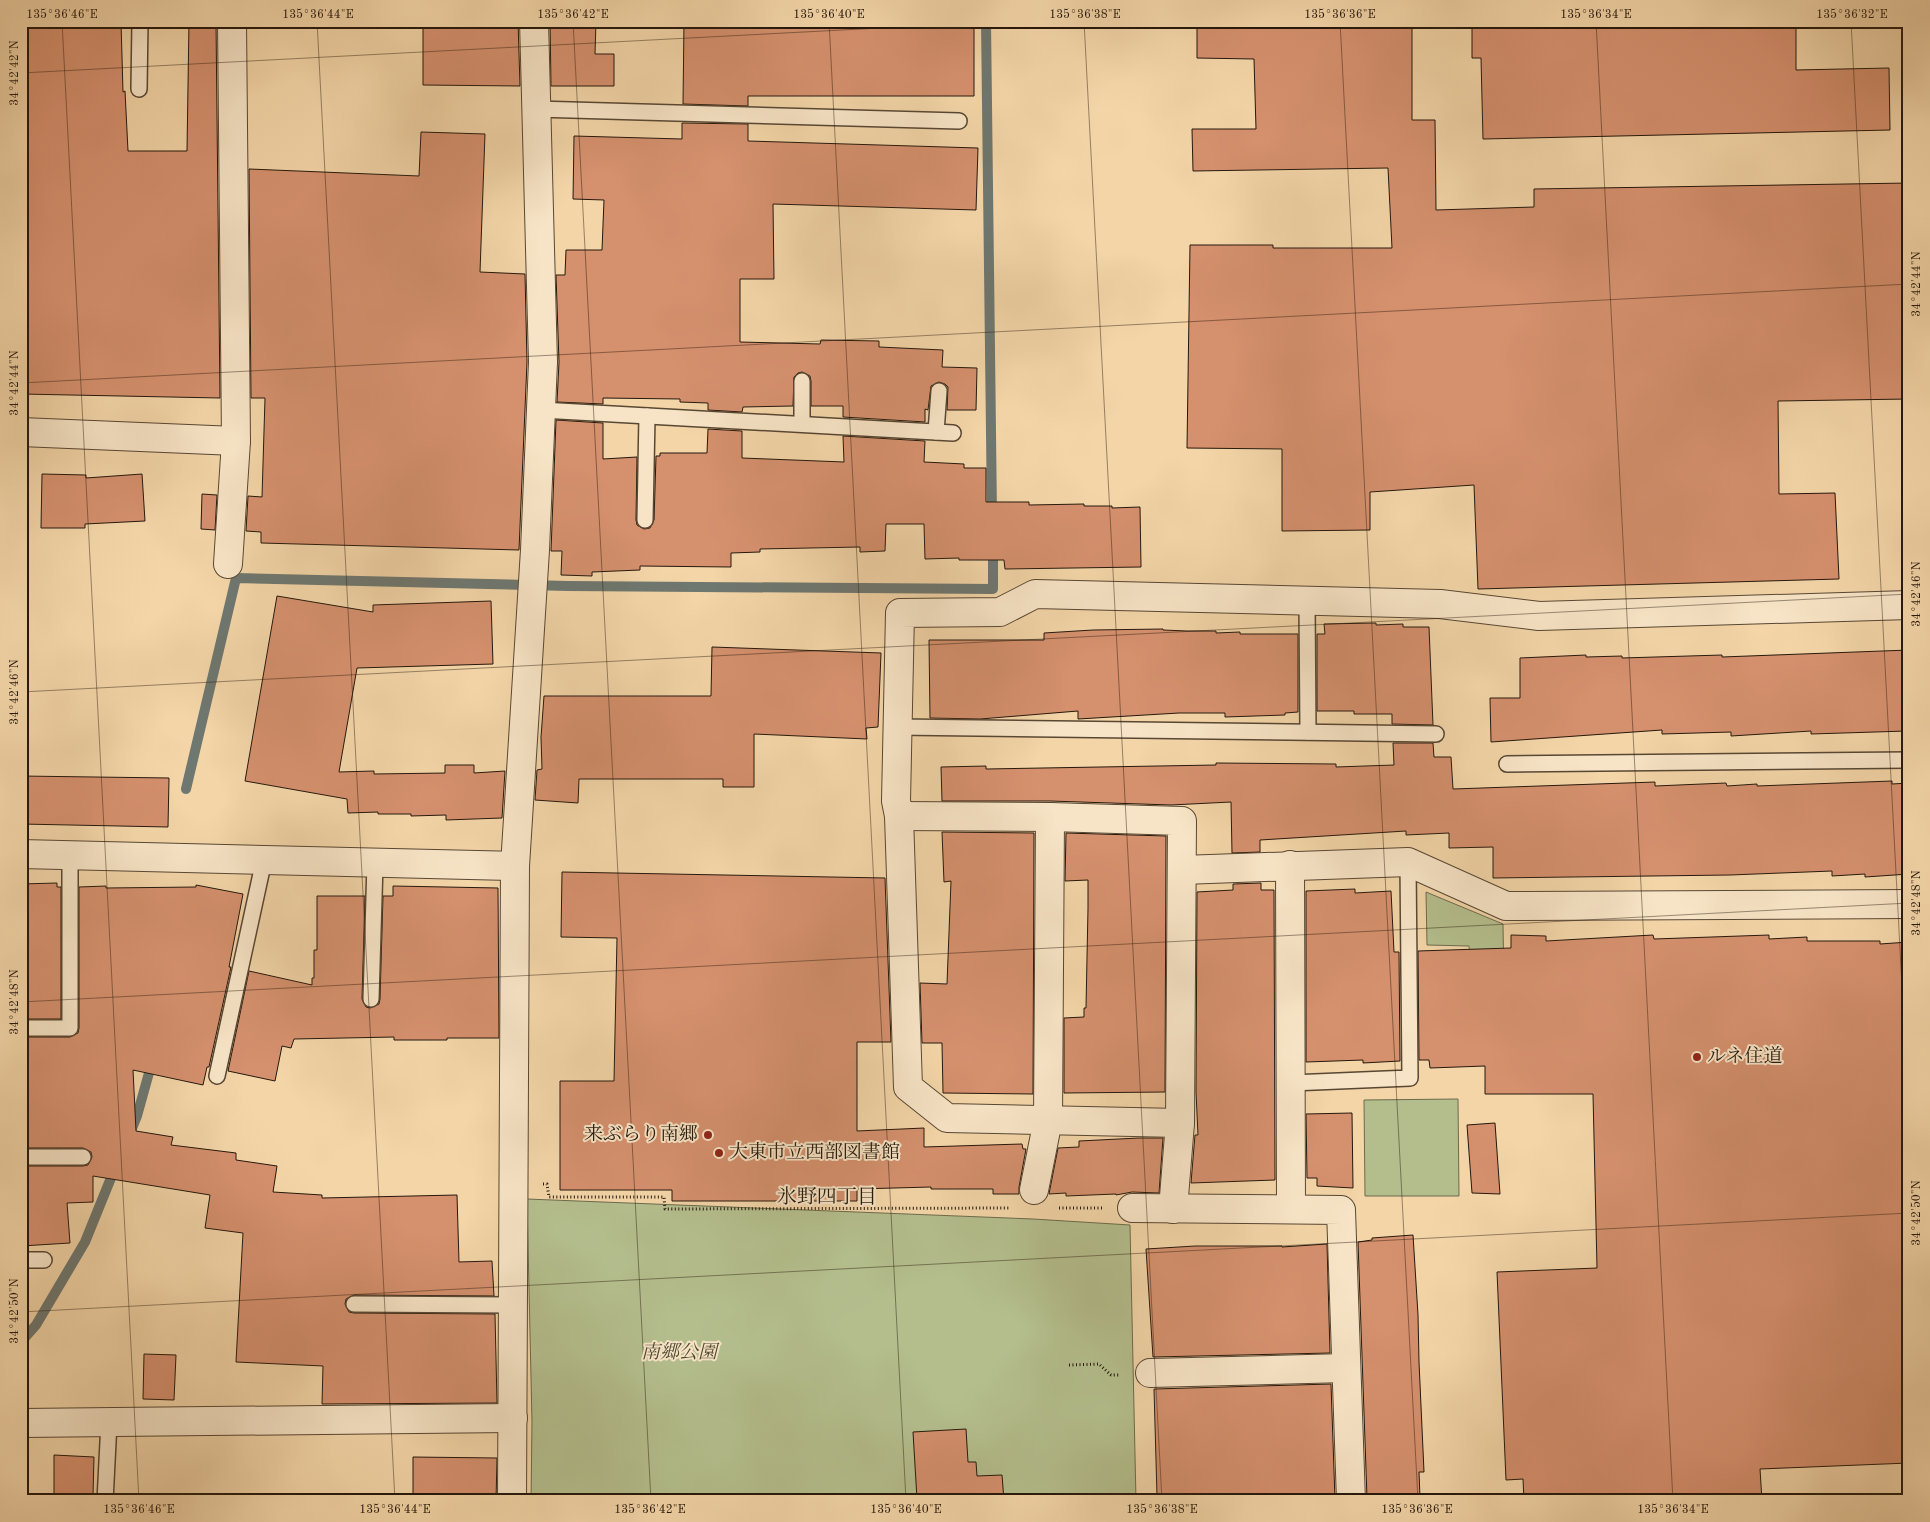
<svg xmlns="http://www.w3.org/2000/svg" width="1930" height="1522" viewBox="0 0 1930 1522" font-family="'Old Standard TT','Noto Serif JP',serif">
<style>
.green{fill:#b4be8d;stroke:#6c6b4c}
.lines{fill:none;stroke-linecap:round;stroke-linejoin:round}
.stream{stroke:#6e7770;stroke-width:10}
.building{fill:#d5906e;stroke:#25180c}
.service-casing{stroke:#584733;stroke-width:18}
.minor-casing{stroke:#584733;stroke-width:30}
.path{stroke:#25180c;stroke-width:3;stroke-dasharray:1 2.5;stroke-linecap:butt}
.service{stroke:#f7e4c6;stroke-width:15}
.minor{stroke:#f7e4c6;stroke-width:28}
.ticks{fill:none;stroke:#25180c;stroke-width:1;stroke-opacity:0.45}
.poi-dot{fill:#8f2418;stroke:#f7e4c6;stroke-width:2}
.labels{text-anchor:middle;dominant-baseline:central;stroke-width:4;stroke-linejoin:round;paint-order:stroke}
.poi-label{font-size:19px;fill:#25180c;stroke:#f7e4c6;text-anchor:start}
.park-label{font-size:19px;font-style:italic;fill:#504a33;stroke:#f7e4c6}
.neighbourhood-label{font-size:20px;fill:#25180c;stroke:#f7e4c6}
.neatline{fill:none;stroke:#25180c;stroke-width:2}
.ticks-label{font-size:12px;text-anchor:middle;fill:#25180c}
</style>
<rect width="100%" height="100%" fill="#f3d5a8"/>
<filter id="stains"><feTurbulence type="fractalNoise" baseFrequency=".004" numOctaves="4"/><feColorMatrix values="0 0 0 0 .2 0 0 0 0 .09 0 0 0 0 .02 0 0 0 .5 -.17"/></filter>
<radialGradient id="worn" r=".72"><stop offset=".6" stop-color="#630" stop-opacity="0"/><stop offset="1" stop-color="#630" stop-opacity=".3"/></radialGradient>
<g class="green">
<polygon points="1426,892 1503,924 1504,985 1472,986 1469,946 1427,945"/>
<polygon points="1458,1099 1459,1196 1365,1196 1364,1100"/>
<polygon points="527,1199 1033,1219 1130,1225 1136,1501 531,1501 532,1422"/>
</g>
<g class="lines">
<g class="stream">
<polyline points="986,21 992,515"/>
<polyline points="186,789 236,578 568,586 993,589 993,547"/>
<polyline points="131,1131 137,1116 152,1062"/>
<polyline points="21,1342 36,1325 85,1242 115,1168"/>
</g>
</g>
<g class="building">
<polygon points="25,21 71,21 71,23 121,22 123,92 125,91 128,151 187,151 189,21 216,21 220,398 21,394 21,151 24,151 24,120 25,120 25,95 26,95"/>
<polygon points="423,21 518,21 520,86 423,85"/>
<polygon points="550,21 596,21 595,54 614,54 614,86 551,86"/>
<polygon points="684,21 974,21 974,96 748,96 748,106 683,104"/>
<polygon points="1197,21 1412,21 1412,120 1435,120 1436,210 1534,207 1534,189 1909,183 1909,399 1778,401 1779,494 1835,493 1839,579 1478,589 1474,485 1370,492 1370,530 1282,531 1282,449 1187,448 1190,245 1273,245 1273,248 1392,248 1388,168 1193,171 1192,129 1256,129 1254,59 1197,58"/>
<polygon points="1472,21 1796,21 1796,70 1889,68 1890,130 1483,139 1481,58 1472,58"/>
<polygon points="682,123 748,124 748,141 978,148 976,210 773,204 774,279 740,279 740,342 820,344 821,340 879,341 879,347 943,350 942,367 977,368 976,410 947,410 948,387 945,384 939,382 931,386 928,410 925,409 925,422 843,417 843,406 811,406 811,381 810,376 802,372 798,373 794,377 793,406 743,407 742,412 708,410 708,403 680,402 680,399 603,398 603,404 557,402 559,362 556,275 565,275 566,250 602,250 604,200 573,199 574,136 682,139"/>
<polygon points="421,132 485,134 480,272 525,274 527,362 519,550 261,543 261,532 246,531 248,496 262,497 265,398 251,398 249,169 419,176"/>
<polygon points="556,420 603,423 603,459 637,457 636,520 637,525 644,529 650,528 654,520 656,456 660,456 660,453 707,453 708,429 742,431 742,458 844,462 843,436 925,441 924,462 964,464 964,468 986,468 986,502 1029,502 1029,505 1084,504 1084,506 1112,506 1112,508 1140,507 1141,567 1005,569 1004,560 959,560 959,558 925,559 924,524 886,524 885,551 860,552 860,547 760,549 760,552 731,553 731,567 640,566 640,570 592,572 592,576 561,575 562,551 551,551"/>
<polygon points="42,474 86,475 86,478 142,474 145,521 85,524 85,528 41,528"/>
<polygon points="202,494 217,495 215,530 201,529"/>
<polygon points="277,596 373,612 373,605 491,601 493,664 357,668 339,772 374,771 374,774 445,773 445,765 474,765 474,773 505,771 502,818 446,820 446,815 411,816 411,814 378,814 378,812 348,813 347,799 245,781"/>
<polygon points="1376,623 1376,625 1403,624 1403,627 1429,627 1433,725 1392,724 1392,714 1354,714 1354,711 1317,711 1317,634 1325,634 1324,624"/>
<polygon points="1163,629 1163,630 1187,631 1216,631 1216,633 1240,632 1240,634 1298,634 1298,712 1285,713 1285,715 1225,717 1225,713 1179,713 1078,719 1078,711 980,719 930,718 929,640 1044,640 1044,633 1093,630"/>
<polygon points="712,647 881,653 878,727 866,728 867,739 754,734 754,787 723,787 723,779 579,779 578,803 535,800 537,770 542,769 541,737 544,696 711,696"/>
<polygon points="1909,650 1909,689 1905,690 1907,731 1811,734 1811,731 1731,736 1731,732 1662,734 1662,730 1491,742 1490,698 1520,698 1520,658 1586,655 1586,657 1622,656 1622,658 1722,655 1722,657"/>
<polygon points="1393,743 1433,743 1434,757 1451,757 1453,789 1655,782 1655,786 1726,783 1727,786 1757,784 1757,786 1892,781 1892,784 1909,783 1909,874 1865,877 1865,874 1832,876 1832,871 1730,875 1493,878 1493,847 1449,848 1449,833 1406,835 1406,831 1260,840 1260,852 1232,853 1231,802 1171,805 1050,801 942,801 941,767 986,766 986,769 1216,765 1216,763 1336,764 1336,767 1394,765"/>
<polygon points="21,776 169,778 168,827 21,824"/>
<polygon points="942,832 1034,833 1033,1094 943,1093 942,1043 922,1043 920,983 947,984 951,881 944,882"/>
<polygon points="1066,833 1166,836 1165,1092 1064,1093 1064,1018 1084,1017 1084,1008 1086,1008 1088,908 1088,880 1065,881"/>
<polygon points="562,872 885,878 891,1042 857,1042 857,1131 924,1128 924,1147 1022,1144 1023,1149 1026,1149 1019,1187 1019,1194 993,1194 993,1189 931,1189 931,1187 857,1189 857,1201 672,1201 672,1190 560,1190 560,1081 614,1081 617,938 561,937"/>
<polygon points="57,883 57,887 61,887 61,1019 21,1019 21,884"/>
<polygon points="1261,883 1261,890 1274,890 1275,1180 1191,1183 1195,1135 1198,1135 1196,1092 1197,892 1233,890 1233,884"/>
<polygon points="196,885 243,894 229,967 231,967 209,1067 207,1067 203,1085 133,1070 136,1131 173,1137 171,1145 236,1153 236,1160 277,1166 273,1192 322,1195 322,1198 457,1195 459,1262 492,1261 494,1296 354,1295 346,1299 345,1304 349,1312 354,1313 495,1314 497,1403 322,1404 323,1366 236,1362 243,1233 205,1228 210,1195 93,1176 93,1202 67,1203 70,1243 21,1246 21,1166 83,1166 88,1165 92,1157 91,1152 83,1148 21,1148 21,1037 70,1037 78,1033 79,1028 79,887 106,886 106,888 196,887"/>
<polygon points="393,886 498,888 499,1038 447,1038 447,1040 394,1040 394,1037 294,1039 291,1048 282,1046 275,1081 228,1071 249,971 312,985 312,978 314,978 314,950 317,950 317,896 365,896 362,999 366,1007 370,1008 379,1004 380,999 383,896 393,896"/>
<polygon points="1355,889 1355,893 1391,891 1394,952 1399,952 1400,1061 1363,1063 1363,1060 1306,1062 1306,891"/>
<polygon points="1511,935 1546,936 1546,941 1653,935 1654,939 1769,935 1769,939 1807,937 1807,941 1880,941 1880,944 1909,942 1909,1463 1760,1469 1762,1501 1524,1501 1523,1479 1506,1480 1497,1272 1597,1268 1593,1094 1485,1094 1485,1066 1430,1068 1429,1060 1419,1060 1418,951 1511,948"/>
<polygon points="1352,1113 1353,1188 1317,1186 1317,1178 1307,1178 1306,1114"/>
<polygon points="1495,1123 1500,1194 1472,1193 1467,1125"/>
<polygon points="1139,1138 1163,1138 1159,1193 1132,1192 1116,1195 1116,1194 1066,1196 1066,1193 1049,1194 1058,1148 1079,1147 1079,1141"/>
<polygon points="1413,1235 1418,1315 1419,1362 1424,1472 1419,1472 1420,1498 1378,1500 1378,1497 1367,1498 1358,1242 1372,1240 1372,1238"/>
<polygon points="1327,1244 1330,1353 1153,1357 1146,1249 1195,1246 1282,1246 1282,1247"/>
<polygon points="144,1354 176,1355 174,1400 143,1399"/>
<polygon points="1331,1384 1335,1500 1225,1501 1224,1497 1190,1498 1190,1494 1157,1496 1154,1389"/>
<polygon points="966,1429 968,1462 976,1462 977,1476 1002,1475 1004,1501 923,1501 923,1499 917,1499 913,1432"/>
<polygon points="54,1455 94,1457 93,1495 54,1495"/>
<polygon points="413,1457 497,1458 496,1501 413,1501"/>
</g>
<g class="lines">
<defs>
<g id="service">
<polyline points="139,89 140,21"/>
<polyline points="536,109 959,121"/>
<polyline points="541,410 953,433"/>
<polyline points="802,424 802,381"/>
<polyline points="936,432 939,391"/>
<polyline points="645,520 647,416"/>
<polyline points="1307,601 1308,732"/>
<polyline points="897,727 1436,734"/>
<polyline points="1507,764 1909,760"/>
<polyline points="371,999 375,863"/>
<polyline points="21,1028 70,1028 70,856"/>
<polyline points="217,1076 264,860"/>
<polyline points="1291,1083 1410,1078 1408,862"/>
<polyline points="21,1157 83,1157"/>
<polyline points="21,1260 44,1260"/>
<polyline points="354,1304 513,1305"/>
<polyline points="105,1501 109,1422"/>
</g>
<g id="minor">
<polyline points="21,432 236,441"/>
<polyline points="228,564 236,441 232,21"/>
<polyline points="899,816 1050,817 1182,821 1180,1123 1173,1209"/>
<polyline points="21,854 515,866"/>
<polyline points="1290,865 1291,1209"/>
<polyline points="1182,870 1408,862 1506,906 1909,904"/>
<polyline points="1180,1123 947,1118 908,1087 899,816 896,801 900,613 1000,612 1035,594 1440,604 1539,616 1909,605"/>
<polyline points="1034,1190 1048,1120 1050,817"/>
<polyline points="1132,1208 1341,1210 1351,1501"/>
<polyline points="1150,1373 1346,1368"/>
<polyline points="21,1423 513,1418"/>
<polyline points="512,1501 515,866 535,550 543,362 534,21"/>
</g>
</defs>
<use href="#service" class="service-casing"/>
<use href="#minor" class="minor-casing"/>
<g class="path">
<polyline points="543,1184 547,1184 549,1197 664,1197 665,1209 1010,1208"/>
<polyline points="1059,1208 1102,1208"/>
<polyline points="1069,1365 1099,1364 1111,1375 1119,1375"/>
</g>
<use href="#service" class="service"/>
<use href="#minor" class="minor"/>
</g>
<path class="ticks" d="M 62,21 L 139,1501M 317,21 L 395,1501M 573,21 L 651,1501M 829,21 L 906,1501M 1084,21 L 1162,1501M 1340,21 L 1418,1501M 1596,21 L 1673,1501M 1851,21 L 1909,1119M 21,73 L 1014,21M 21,383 L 1909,284M 21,692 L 1909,594M 21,1002 L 1909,903M 21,1312 L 1909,1213"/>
<g class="poi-dot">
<circle cx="1697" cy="1057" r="5"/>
<circle cx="708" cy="1135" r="5"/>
<circle cx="719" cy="1153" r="5"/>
</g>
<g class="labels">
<g class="poi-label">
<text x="1707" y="1057">ルネ住道</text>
<text x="698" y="1135" text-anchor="end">来ぶらり南郷</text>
<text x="729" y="1153">大東市立西部図書館</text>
</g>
<g class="park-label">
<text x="679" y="1353">南郷公園</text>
</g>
<g class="neighbourhood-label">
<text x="827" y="1198">氷野四丁目</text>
</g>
</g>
<rect width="1930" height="1522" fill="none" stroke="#f3d5a8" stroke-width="55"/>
<rect x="28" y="28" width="1874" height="1466" class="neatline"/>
<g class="ticks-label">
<text x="62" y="18">135°36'46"E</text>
<text x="318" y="18">135°36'44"E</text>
<text x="573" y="18">135°36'42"E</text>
<text x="829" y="18">135°36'40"E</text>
<text x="1085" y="18">135°36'38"E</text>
<text x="1340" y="18">135°36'36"E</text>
<text x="1596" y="18">135°36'34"E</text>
<text x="1852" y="18">135°36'32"E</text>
<text transform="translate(14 73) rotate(-90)" y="4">34°42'42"N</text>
<text transform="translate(1916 284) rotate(-90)" y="4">34°42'44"N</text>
<text transform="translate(14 383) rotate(-90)" y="4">34°42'44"N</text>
<text transform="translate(1916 594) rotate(-90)" y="4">34°42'46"N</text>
<text transform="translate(14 692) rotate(-90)" y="4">34°42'46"N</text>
<text transform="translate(1916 903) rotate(-90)" y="4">34°42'48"N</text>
<text transform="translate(14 1002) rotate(-90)" y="4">34°42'48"N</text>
<text transform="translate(1916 1213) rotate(-90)" y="4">34°42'50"N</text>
<text transform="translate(14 1311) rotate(-90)" y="4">34°42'50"N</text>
<text x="139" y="1513">135°36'46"E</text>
<text x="395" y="1513">135°36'44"E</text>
<text x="650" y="1513">135°36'42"E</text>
<text x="906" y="1513">135°36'40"E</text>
<text x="1162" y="1513">135°36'38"E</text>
<text x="1417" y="1513">135°36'36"E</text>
<text x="1673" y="1513">135°36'34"E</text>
</g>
<rect width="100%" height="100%" filter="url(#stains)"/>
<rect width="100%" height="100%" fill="url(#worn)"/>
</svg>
